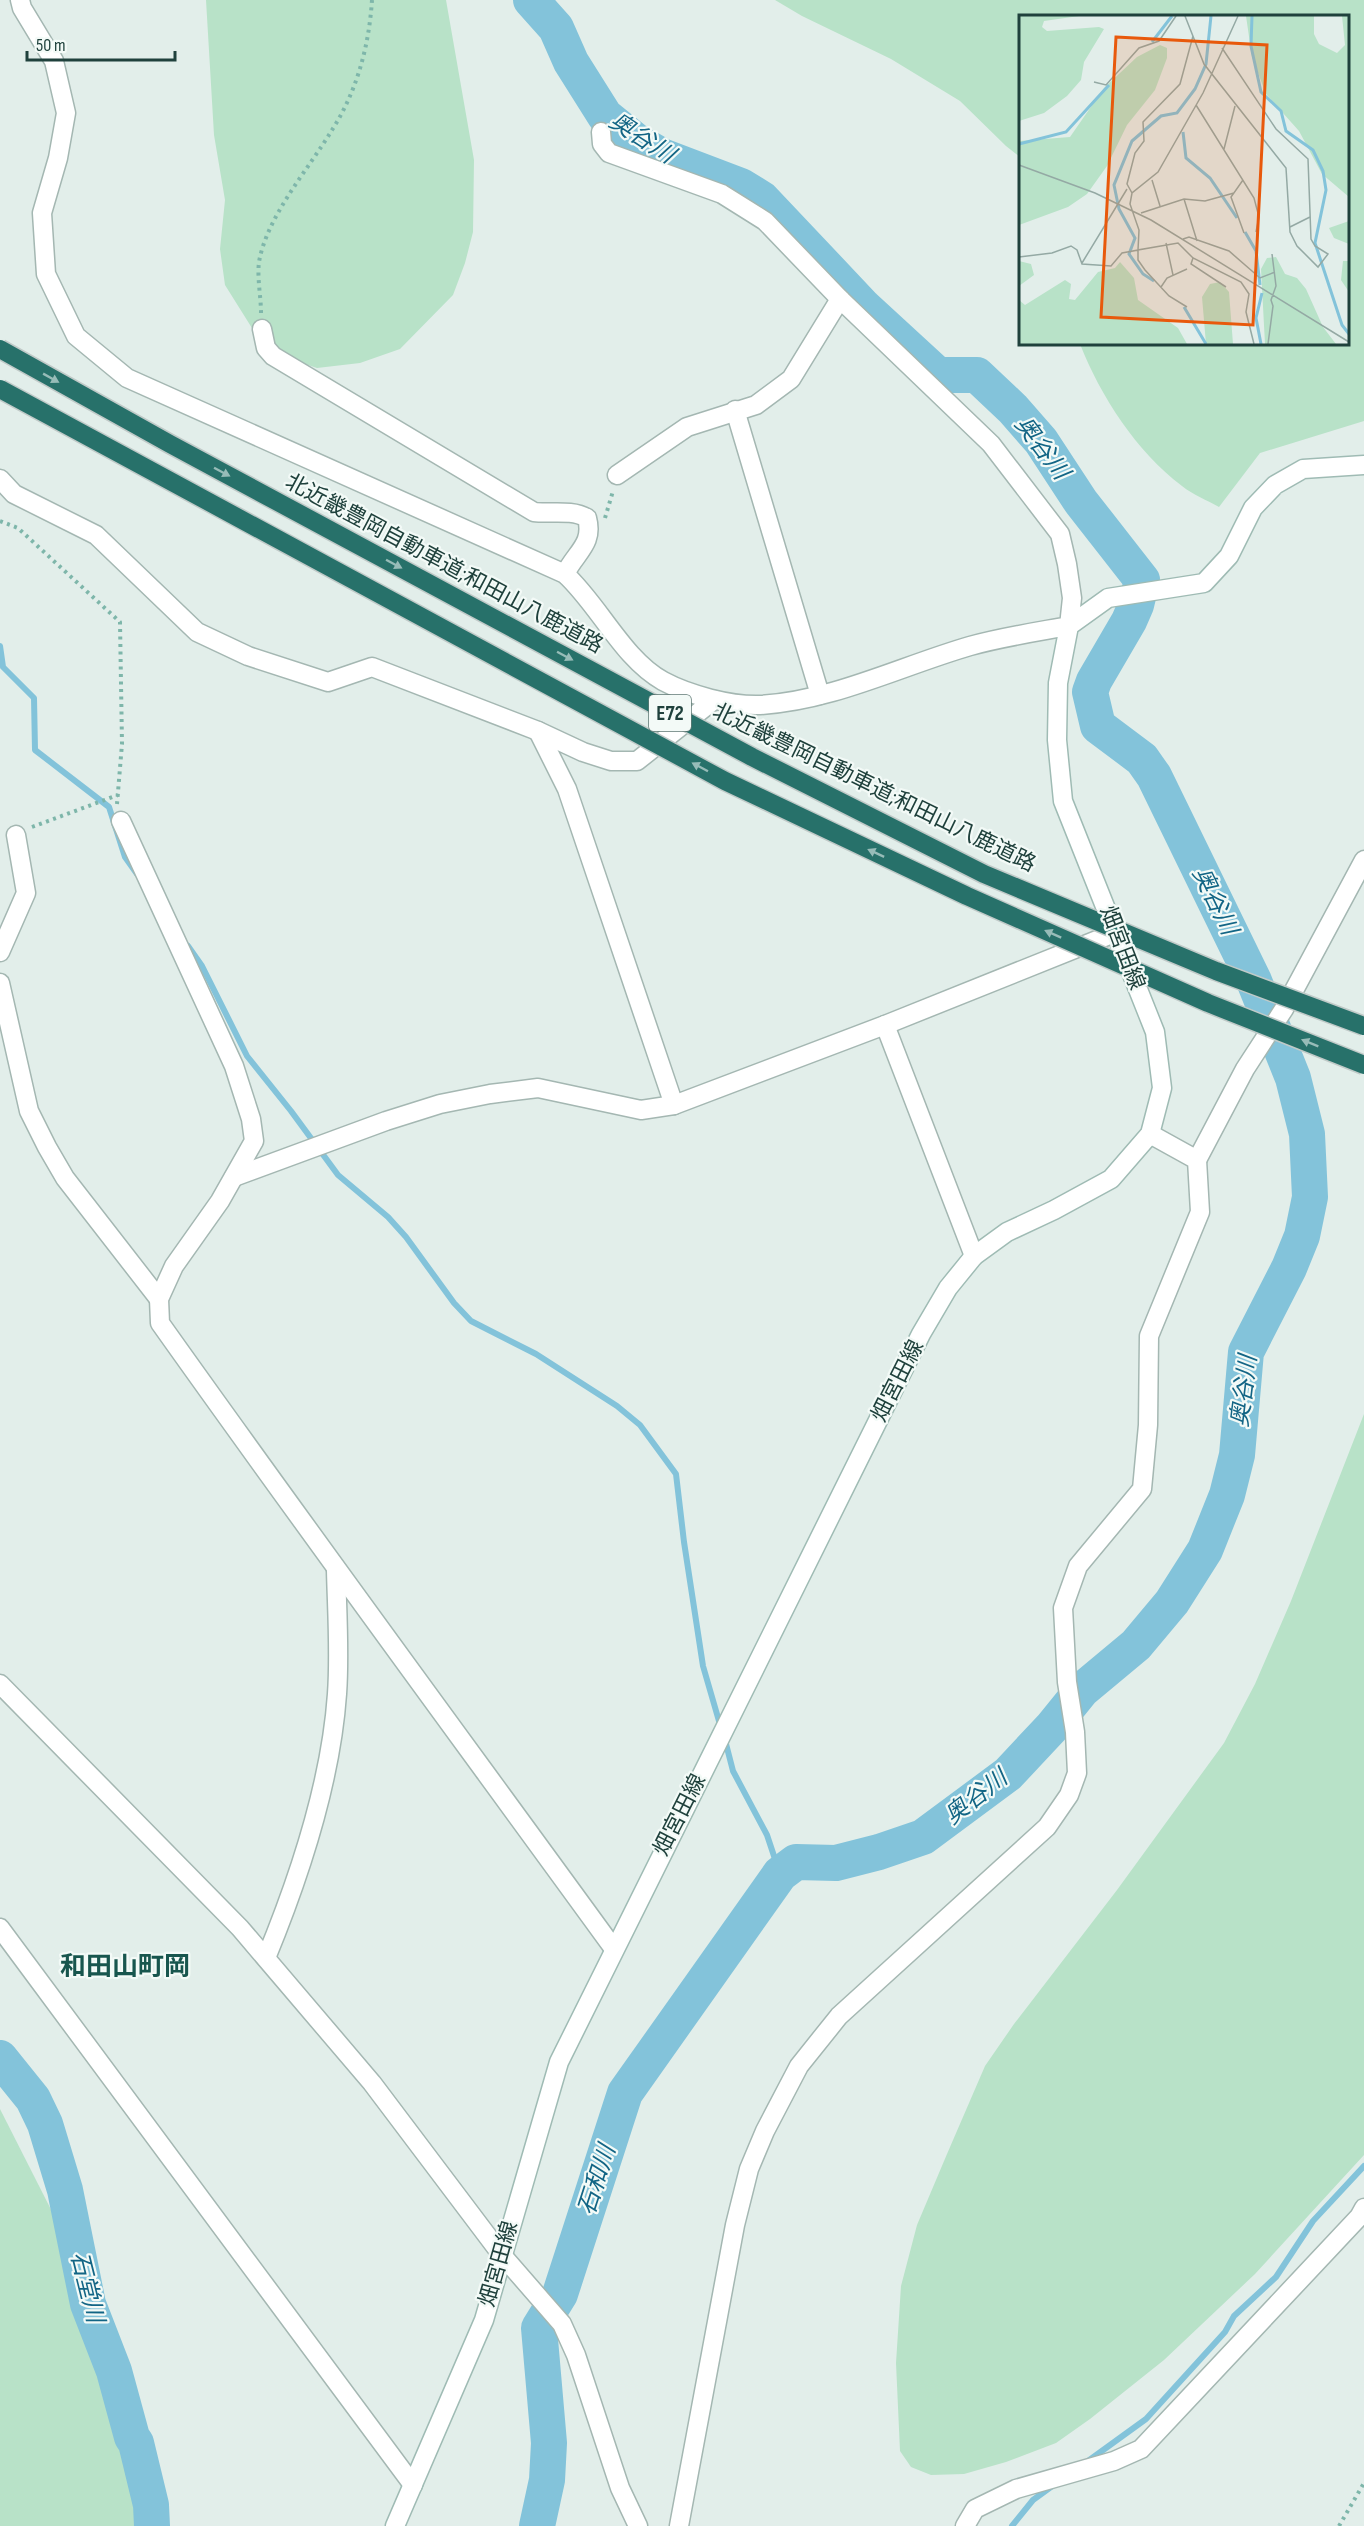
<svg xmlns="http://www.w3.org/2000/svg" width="1364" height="2526" viewBox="0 0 1364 2526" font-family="'Sofia Sans Condensed','Noto Sans JP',sans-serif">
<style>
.green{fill:#b8e2c8}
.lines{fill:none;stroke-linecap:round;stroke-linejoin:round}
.stream{stroke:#83c3da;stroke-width:6}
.river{stroke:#83c3da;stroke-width:36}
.street-casing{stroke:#a4b7b2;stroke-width:21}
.secondary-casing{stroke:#9fbbb4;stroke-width:21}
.path{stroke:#7eb6aa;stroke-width:4;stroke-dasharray:3 4.5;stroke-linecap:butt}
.street{stroke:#fff;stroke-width:18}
.secondary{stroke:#fff;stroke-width:18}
.highway-bridge-casing{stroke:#c0cac8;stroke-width:21;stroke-linecap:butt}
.highway-bridge{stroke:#27716a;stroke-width:18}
.oneway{fill:#97bcb8}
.labels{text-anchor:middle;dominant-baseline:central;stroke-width:4.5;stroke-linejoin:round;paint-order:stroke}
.shield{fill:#f3faf7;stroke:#5f7874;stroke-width:1.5}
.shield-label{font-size:21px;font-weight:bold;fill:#1f413c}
.street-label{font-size:22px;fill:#1f413c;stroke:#f3faf7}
.water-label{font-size:24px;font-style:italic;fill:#126585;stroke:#f3faf7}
.quarter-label{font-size:26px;font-weight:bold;fill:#18564e;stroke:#f3faf7}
.inset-river{fill:none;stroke:#83c3da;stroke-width:3}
.inset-road{fill:none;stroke:#94a9a4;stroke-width:1.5}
.view{fill:#e8590c;fill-opacity:0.15;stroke:#e8590c;stroke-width:3}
.inset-edge{fill:none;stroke:#1f413c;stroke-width:3}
</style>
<rect width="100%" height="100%" fill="#e2eeea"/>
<g class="green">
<polygon points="206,0 446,0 474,160 473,232 465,263 453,295 400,349 360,363 317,368 287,358 260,341 225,285 220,249 225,200 214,135"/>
<path d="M 775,0 L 1364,0 L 1364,421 L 1260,453 L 1219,507 C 1207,500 1193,495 1182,486 C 1136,451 1101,397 1080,344 L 1348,344 L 1348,16 L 1020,16 L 1020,157 L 1006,146 L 960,101 L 891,59 L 802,16 Z"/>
<polygon points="1364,1414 1364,2155 1255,2274 1164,2360 1090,2419 1056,2443 1006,2462 964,2474 931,2475 911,2467 900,2451 896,2363 901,2286 917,2225 947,2154 985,2066 1014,2024 1117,1890 1224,1743 1255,1684 1291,1601"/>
<polygon points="0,2109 72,2251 129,2413 160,2526 0,2526"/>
</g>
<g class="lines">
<g class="stream">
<polyline points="0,646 3,667 34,698 35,750 109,807 125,857 137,874"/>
<polyline points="188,946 202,966 247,1056 291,1111 338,1175 388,1217 406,1237 454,1303 471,1321 536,1354 617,1406 640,1425 676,1474 684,1542 703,1666 721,1728"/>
<polyline points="725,1740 733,1771 767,1835 780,1874"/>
<polyline points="1088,2461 1146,2419 1225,2332 1234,2316 1276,2277 1313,2221 1364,2166"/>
<polyline points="1012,2526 1033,2500 1055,2484"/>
</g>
<g class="river">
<polyline points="531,0 556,28 571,62 605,116 636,141 662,156 741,186 762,199 864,307 938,375 977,375 1013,409 1041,441 1081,502 1142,580 1136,605 1129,621 1094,681 1090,692 1098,726 1142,759 1154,776 1254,981 1293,1078 1307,1134 1310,1197 1302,1236 1289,1268 1246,1352 1237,1455 1227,1495 1205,1550 1172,1602 1136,1645 1082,1690 1052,1727 1008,1774 923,1837 879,1852 836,1863 796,1862 780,1874 625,2093 560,2294 539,2328 549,2443 547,2480 537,2526"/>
<polyline points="0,2058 33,2099 45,2124 65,2190 88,2304 114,2371 132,2437 136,2443 151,2505 152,2526"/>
</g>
<defs>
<g id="street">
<path d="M 20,0 L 22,8 L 54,61 L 66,113 L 58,158 L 42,213 L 46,274 L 76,336 L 127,378 L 565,574 C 599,605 623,659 663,681 C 689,695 731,706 760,705 C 832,701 901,666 970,646 C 1002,637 1036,632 1069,626 L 1072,598 L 1067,564 L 1060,534 L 991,444 L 840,299 L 765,221 L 722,194 L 609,153 L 602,144 L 601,132"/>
<path d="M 262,329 L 266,348 L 273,356 L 534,512 C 550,514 572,509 587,518 C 594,544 576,552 565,574"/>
<polyline points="735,410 820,695"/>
<polyline points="617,475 687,427 756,405 791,379 840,299"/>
<polyline points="0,479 14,494 96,535 197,632 248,656 328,682 372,667 538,731 583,752 611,761 637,761 714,700"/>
<polyline points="538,731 567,789 674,1105"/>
<path d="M 121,821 L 234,1066 L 251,1119 L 254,1141 L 220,1201 L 174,1266 L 159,1299 L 160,1323 C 309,1533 462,1740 614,1949"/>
<polyline points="0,952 26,893 16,835"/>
<polyline points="0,983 29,1111 47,1147 65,1178 159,1299"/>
<polyline points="885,1025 974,1256"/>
<polyline points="1197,1160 1245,1069 1284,1009 1364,860"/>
<polyline points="234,1177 386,1121 440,1104 490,1094 538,1088 641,1110 674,1105 885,1025 1117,932"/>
<polyline points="0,1684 240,1928 372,2083 501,2254 562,2324 576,2355 620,2488 638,2526"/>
<polyline points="0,1928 413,2485"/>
<path d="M 266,1958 C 299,1878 331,1781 337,1694 C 340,1653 337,1611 336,1570"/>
<polyline points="679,2526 735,2225 749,2169 765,2131 799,2066 839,2016 1047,1827 1069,1795 1077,1773 1075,1732 1067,1682 1063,1608 1078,1566 1142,1489 1148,1425 1149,1336 1200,1212 1197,1160 1150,1134"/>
<polyline points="965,2526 975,2509 1016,2489 1114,2461 1141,2449 1359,2217 1364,2208"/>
</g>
<polyline id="secondary" points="395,2526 484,2320 559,2062 921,1334 948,1288 974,1256 1007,1232 1054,1210 1111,1179 1150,1134 1162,1088 1155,1032 1063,801 1057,740 1058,683 1069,626 1108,598 1204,583 1229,556 1253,508 1275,485 1303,469 1364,465"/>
</defs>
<use href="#street" class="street-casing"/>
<use href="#secondary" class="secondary-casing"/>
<g class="path">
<path d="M 261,313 C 261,297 257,278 259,262 C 267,216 308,170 332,130 C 357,91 369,46 372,0"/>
<polyline points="605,518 613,491"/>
<polyline points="0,521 18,528 120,622 122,744 117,804"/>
<polyline points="32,827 118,795"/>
<polyline points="1339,2526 1364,2483"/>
</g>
<use href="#street" class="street"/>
<use href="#secondary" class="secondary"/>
<defs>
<g id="highway-bridge">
<polyline points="0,349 170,444 752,757 984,874 1216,971 1364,1026"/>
<polyline points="0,389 725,781 967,896 1208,1003 1364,1065"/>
</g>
</defs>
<use href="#highway-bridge" class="highway-bridge-casing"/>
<use href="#highway-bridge" class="highway-bridge"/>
</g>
<defs><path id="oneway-solid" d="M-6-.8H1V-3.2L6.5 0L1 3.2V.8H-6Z" transform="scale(1.5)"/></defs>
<g class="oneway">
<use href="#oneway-solid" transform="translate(51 378) rotate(29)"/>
<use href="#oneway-solid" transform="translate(222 472) rotate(28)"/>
<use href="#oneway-solid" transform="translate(394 564) rotate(28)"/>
<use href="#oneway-solid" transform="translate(565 656) rotate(28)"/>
<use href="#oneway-solid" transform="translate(700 767) rotate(-152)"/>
<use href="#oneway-solid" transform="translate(876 853) rotate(-155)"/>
<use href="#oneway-solid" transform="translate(1053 934) rotate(-156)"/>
<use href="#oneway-solid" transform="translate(1310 1043) rotate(-158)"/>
</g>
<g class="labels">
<rect class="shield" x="649" y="695" width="42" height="36" rx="4.5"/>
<g class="shield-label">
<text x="670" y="713">E72</text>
</g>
<g class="street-label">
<text transform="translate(444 564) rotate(28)">北近畿豊岡自動車道;和田山八鹿道路</text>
<text transform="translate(874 788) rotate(26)">北近畿豊岡自動車道;和田山八鹿道路</text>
<text transform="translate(1122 948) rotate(69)">畑宮田線</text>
<text transform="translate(898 1381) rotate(-63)">畑宮田線</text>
<text transform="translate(680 1815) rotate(-63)">畑宮田線</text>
<text transform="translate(499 2264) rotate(-74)">畑宮田線</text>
</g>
<g class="water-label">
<text transform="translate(642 138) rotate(33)">奥谷川</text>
<text transform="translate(1042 448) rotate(53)">奥谷川</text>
<text transform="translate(1215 901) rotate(64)">奥谷川</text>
<text transform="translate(1244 1391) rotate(-83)">奥谷川</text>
<text transform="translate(976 1797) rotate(-38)">奥谷川</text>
<text transform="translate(597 2180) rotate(-72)">石和川</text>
<text transform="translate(87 2287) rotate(76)">石堂川</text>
</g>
<g class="quarter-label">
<text x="125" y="1967">和田山町岡</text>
</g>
</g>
<g transform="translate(1019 15)">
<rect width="330" height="330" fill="#e2eeea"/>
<path d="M 0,1 L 60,1 L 25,6 L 23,12 L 28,16 L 80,12 L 85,14 L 65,47 L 62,65 L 48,81 L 25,98 L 0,106 ZM 227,1 L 295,1 L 295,19 L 300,29 L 318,38 L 326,30 L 323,1 L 330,1 L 330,182 L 303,159 L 280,116 L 247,79 L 233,42 ZM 141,30 L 148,33 L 148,43 L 136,75 L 108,110 L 88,151 L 68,179 L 49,192 L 0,210 L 0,126 L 51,122 L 85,73 L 118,42 ZM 330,206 L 330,229 L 315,223 L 310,213 ZM 257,242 L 266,259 L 278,263 L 287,274 L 304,312 L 317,329 L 246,329 L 242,254 L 248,243 ZM 0,246 L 12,249 L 15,260 L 0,271 ZM 324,246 L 330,246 L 330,277 L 322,265 ZM 101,247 L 115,263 L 119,285 L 159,313 L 168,329 L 0,329 L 0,285 L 6,290 L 46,265 L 52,269 L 50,284 L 56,285 L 79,257 L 96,253 ZM 201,267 L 210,277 L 214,329 L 187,329 L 183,282 L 191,269 Z" fill="#b8e2c8"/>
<path class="inset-river" d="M 233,1 L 232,31 L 242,77 L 262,96 L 267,116 L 294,135 L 304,156 L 307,175 L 296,228 L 323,310 L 330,319M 133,27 L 153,1M 164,117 L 167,143 L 191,163 L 218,203M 0,129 L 47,117 L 90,70M 226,217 L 237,236 L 241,270M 135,266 L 124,259 L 110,239 L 116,223 L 100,194 L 95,170 L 113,126 L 142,101 L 158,98 L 176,74 L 187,49 L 192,1M 165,292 L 187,329M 242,329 L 237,303 L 243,278"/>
<path class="inset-road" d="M 166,1 L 185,49 L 267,153 L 271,217 L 278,231 L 299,252 L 309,239 L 296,231 L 292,224 L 289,144 L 257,114 L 203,33M 75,67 L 87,70 L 120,33 L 140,26 L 157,1M 177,90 L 235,183 L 240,202 L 237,217M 205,134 L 216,91M 0,150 L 76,178 L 132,205 L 330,327M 133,165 L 141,191M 224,165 L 212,182 L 225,218M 113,178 L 108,169 L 116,138 L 125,126 L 124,107 L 161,69 L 174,21M 165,184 L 178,226M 122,198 L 165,184 L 186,186 L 215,178M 271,212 L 291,202M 164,224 L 170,222 L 210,236 L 241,263 L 256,257M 147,228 L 154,260M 0,242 L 33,238 L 52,231 L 58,235 L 63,249 L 92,251 L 103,238 L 119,235 L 120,215 L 111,189 L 113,178 L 139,157 L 184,78 L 219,1M 174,243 L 172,249 L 207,272M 63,248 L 108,174M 142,272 L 148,263 L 168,254M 168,292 L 150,281 L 126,255 L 119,245 L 119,235 L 159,228 L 174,243 L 222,267 L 230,279 L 227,297 L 235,329M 249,329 L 254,291 L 252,285 L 257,271 L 253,239"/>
<path class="view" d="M 97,22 L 248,30 L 234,310 L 82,302 Z"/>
<rect width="330" height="330" class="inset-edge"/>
</g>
<path d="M27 51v9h148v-9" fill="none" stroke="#1f413c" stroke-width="3"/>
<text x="36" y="51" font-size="18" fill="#1f413c" stroke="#f3faf7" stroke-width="4.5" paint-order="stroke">50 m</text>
</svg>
